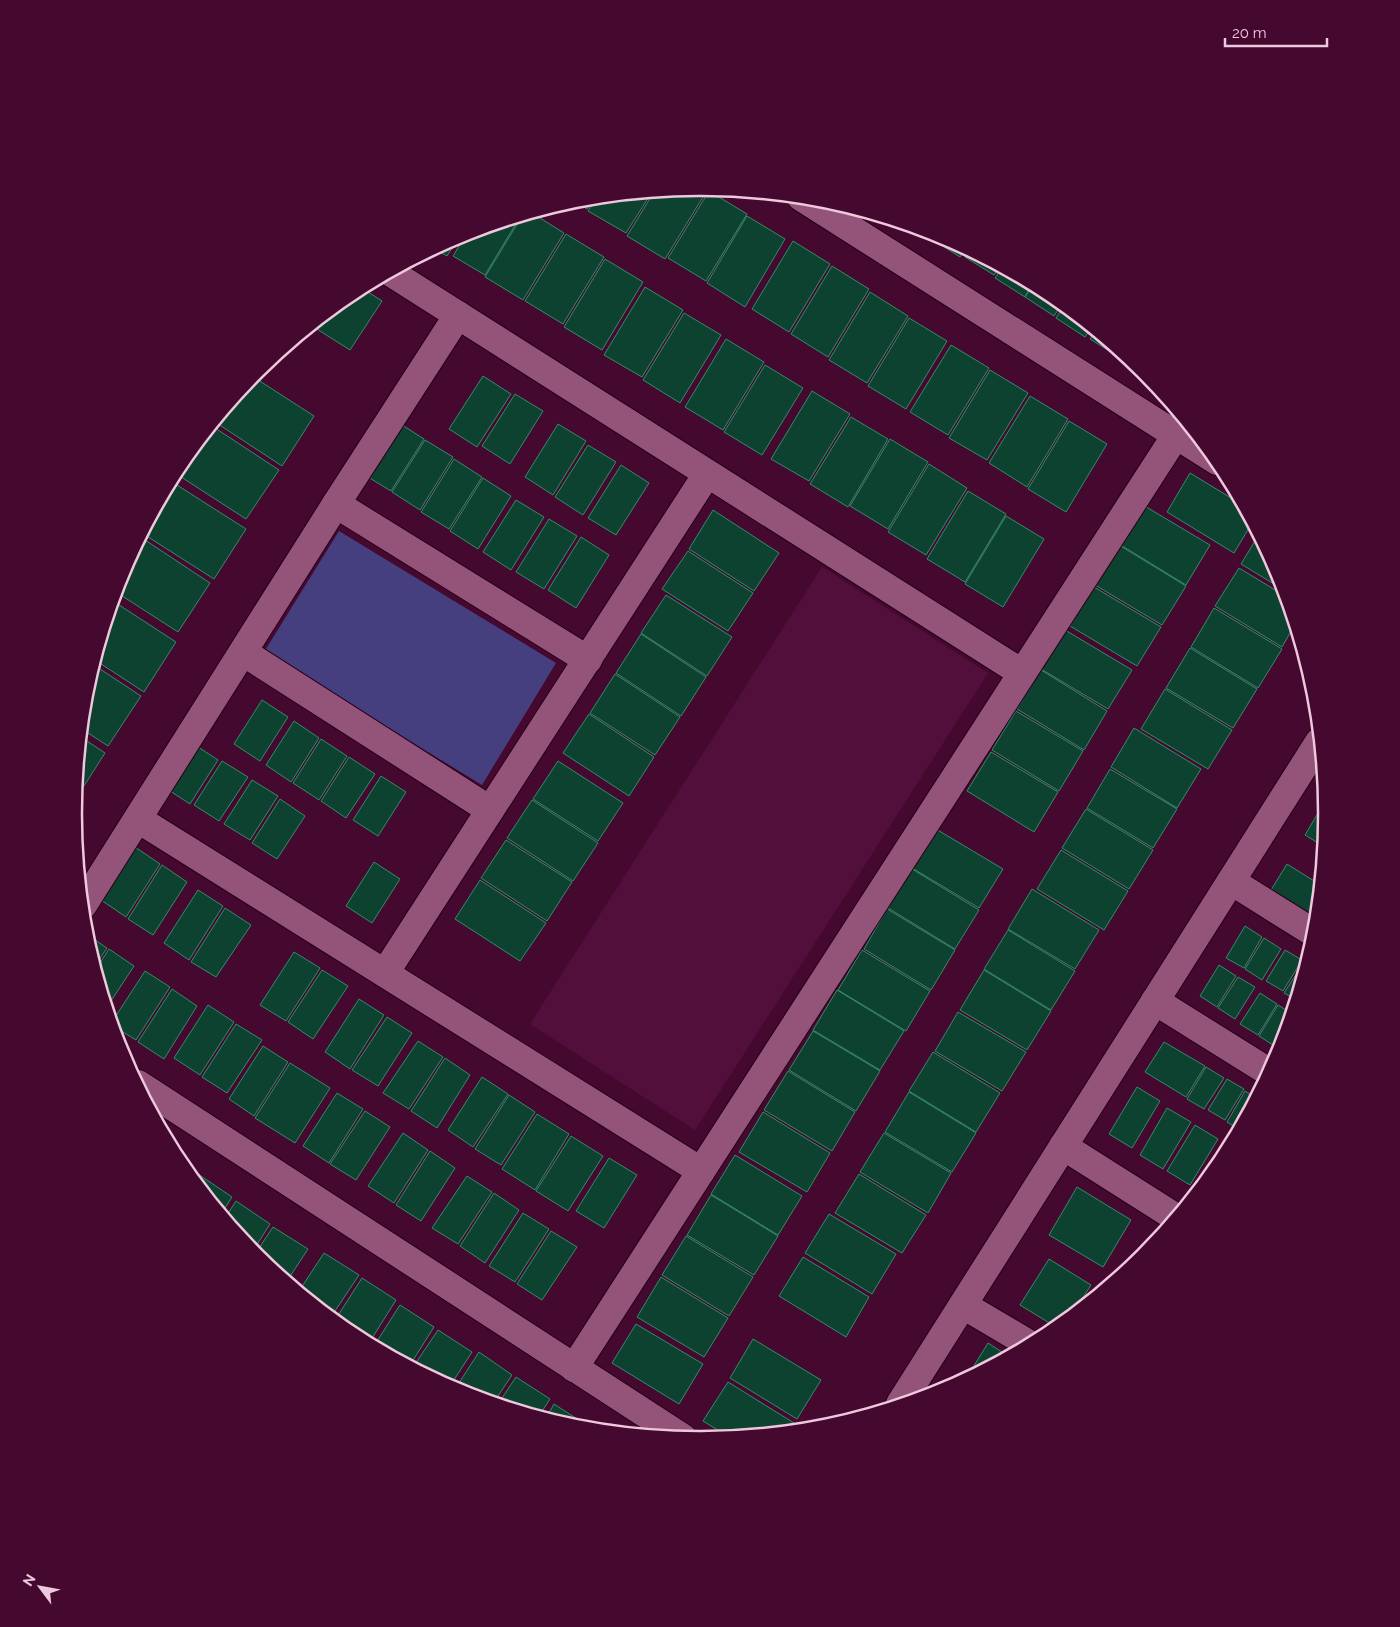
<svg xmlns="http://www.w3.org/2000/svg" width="1400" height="1627" viewBox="0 0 1400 1627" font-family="Raleway,sans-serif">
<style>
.built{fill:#530f3c}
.green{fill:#453f80}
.building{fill:#0d4230;stroke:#338c6b}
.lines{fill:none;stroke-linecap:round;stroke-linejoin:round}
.minor-casing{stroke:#240016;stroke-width:30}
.minor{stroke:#945379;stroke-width:28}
.rim{fill:none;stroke:#eec8dc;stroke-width:2.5}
</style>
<rect width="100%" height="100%" fill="#450930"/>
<polygon class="built" points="822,567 988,673 695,1130 530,1024"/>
<polygon class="green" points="339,531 556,663 482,785 264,652"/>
<g class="building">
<polygon points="699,187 706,192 665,259 627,236 654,192"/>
<polygon points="709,191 747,214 706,281 668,258"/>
<polygon points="652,192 626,233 588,211 597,197"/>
<polygon points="594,198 587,209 574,201 578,199"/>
<polygon points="532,213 564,233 523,300 485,277 522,216"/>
<polygon points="747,216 785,239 745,307 707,283"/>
<polygon points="520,217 485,275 453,256 467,233"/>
<polygon points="934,233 965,249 960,257 930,238"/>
<polygon points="566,234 604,257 563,324 525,301"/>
<polygon points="460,235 447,256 435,249"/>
<polygon points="793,241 830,264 789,332 752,309"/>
<polygon points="969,250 999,267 994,275 965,257"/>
<polygon points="605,259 643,282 602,350 564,327"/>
<polygon points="832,266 869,289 828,357 791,334"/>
<polygon points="1002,268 1032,284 1025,297 995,278"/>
<polygon points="1033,285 1048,293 1062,304 1054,316 1025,297"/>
<polygon points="645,287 683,310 642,377 604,355"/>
<polygon points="362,288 382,301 350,350 312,326 352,293"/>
<polygon points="870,292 908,316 867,383 829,360"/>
<polygon points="1064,306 1091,328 1085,337 1056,318"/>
<polygon points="684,313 721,335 680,403 643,380"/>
<polygon points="909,318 947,341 906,409 868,386"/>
<polygon points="1095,331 1121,353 1119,357 1090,339"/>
<polygon points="726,339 764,362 723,430 685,407"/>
<polygon points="951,345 989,368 948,435 910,412"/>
<polygon points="1124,355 1143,371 1149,378 1120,360"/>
<polygon points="765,365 803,388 762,455 724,432"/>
<polygon points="990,370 1028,393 987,460 949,438"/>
<polygon points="252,376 314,416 282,466 215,422"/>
<polygon points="483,376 511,394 477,447 449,429"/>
<polygon points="812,391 850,414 809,481 771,459"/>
<polygon points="515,394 543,411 510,464 482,446"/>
<polygon points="1030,396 1068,419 1027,487 989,463"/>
<polygon points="851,417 888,439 848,507 810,484"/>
<polygon points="396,421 424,439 391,491 363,474"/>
<polygon points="1069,421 1107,444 1066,512 1028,489"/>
<polygon points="558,424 586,441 553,495 525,477"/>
<polygon points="212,426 279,470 246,519 178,475"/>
<polygon points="890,439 928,462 888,529 850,506"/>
<polygon points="425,440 453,457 420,510 392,492"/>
<polygon points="588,445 616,462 583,515 555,497"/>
<polygon points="454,459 482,477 449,529 421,512"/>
<polygon points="929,464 967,488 926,555 888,532"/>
<polygon points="621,465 649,483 616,535 588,518"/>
<polygon points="1190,473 1241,504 1252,523 1234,553 1167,512"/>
<polygon points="483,478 511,496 478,549 450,531"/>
<polygon points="177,485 246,529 214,579 145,535"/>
<polygon points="968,491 1006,514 965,582 927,559"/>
<polygon points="516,500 544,517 511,570 483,552"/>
<polygon points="1143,505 1210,545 1186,585 1119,544"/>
<polygon points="713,510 779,553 754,591 689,549"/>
<polygon points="1006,516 1044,539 1003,607 965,584"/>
<polygon points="549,519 577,536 544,589 516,572"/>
<polygon points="1258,536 1279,574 1284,590 1241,564"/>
<polygon points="581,537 609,555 576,608 548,590"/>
<polygon points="142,538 210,583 178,632 116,592 122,574"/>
<polygon points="1119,545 1186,586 1162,625 1095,585"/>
<polygon points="688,551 753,593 728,631 662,589"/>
<polygon points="1239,568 1285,596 1294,626 1282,647 1215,606"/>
<polygon points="1094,587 1161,627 1137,666 1070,626"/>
<polygon points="666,595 732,637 707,676 641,633"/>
<polygon points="113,601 176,642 144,692 95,660"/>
<polygon points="1214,608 1282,649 1258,688 1191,647"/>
<polygon points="1065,630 1132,670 1108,709 1041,669"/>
<polygon points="641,634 706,677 681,716 616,673"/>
<polygon points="1190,648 1257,689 1233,728 1166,688"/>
<polygon points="94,665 141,696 108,746 82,729 86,691"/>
<polygon points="1041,670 1107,711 1084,750 1017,709"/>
<polygon points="615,674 680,717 655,755 590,713"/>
<polygon points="1165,689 1232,730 1208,769 1141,729"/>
<polygon points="262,700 288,717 260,761 234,744"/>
<polygon points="1016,711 1083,751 1059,791 992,750"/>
<polygon points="589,714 654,757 629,796 563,753"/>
<polygon points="294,721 319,738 291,782 266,765"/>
<polygon points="1134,728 1201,769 1177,808 1111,767"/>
<polygon points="81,737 105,753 75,800"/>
<polygon points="321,739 347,756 319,800 293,783"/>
<polygon points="192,743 218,760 190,804 164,787"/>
<polygon points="991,752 1058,792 1034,832 967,791"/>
<polygon points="349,757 375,774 346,818 321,801"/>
<polygon points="222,761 248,777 219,821 194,805"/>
<polygon points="558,761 623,803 598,841 533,799"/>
<polygon points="1110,769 1177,809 1153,848 1087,808"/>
<polygon points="381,776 406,792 378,836 353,820"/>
<polygon points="252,780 278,796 250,840 224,824"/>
<polygon points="280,799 305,816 277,859 252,843"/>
<polygon points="532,800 598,843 573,881 507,838"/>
<polygon points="1321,808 1326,812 1326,814 1323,846 1305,835"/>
<polygon points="1086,809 1153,850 1129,889 1062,848"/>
<polygon points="936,829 1003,869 979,908 912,868"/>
<polygon points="506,840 572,882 547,921 481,878"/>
<polygon points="135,847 160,864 126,917 101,900"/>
<polygon points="1061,850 1128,891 1104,930 1037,889"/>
<polygon points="374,862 400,879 372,923 346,906"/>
<polygon points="1287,864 1319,884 1315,918 1271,890"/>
<polygon points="162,865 187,882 153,935 128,919"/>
<polygon points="912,869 979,910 955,949 888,908"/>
<polygon points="480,880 546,923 520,961 455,919"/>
<polygon points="1032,889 1099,930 1075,969 1008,929"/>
<polygon points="198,890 223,906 189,960 164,943"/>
<polygon points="225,908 251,925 216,977 191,962"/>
<polygon points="887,909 955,950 931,990 864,949"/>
<polygon points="1245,926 1262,937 1244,968 1226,958"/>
<polygon points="1008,930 1075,971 1051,1010 984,969"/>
<polygon points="86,934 107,948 95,966 86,935"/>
<polygon points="1264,938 1281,949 1262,980 1245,969"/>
<polygon points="109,949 134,966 107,1007 96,969"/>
<polygon points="862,950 930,991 906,1031 838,990"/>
<polygon points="1285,950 1302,960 1283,991 1266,981"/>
<polygon points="294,952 320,968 286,1021 260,1005"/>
<polygon points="1304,962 1306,963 1295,999 1284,993"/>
<polygon points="1219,965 1236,976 1217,1007 1200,996"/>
<polygon points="322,970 348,986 313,1039 288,1022"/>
<polygon points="984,970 1051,1011 1027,1050 960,1010"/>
<polygon points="145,971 170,987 136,1040 113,1026 112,1022"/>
<polygon points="1238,977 1255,987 1235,1019 1218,1008"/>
<polygon points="172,989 197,1006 164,1059 138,1042"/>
<polygon points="837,990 904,1031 880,1070 813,1030"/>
<polygon points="1260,993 1277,1004 1258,1035 1240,1024"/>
<polygon points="359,999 384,1015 350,1069 325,1052"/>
<polygon points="208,1005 234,1022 200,1075 174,1058"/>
<polygon points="1278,1005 1291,1013 1285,1033 1276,1047 1259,1036"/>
<polygon points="958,1012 1026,1052 1002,1091 935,1051"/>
<polygon points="387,1017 412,1033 378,1086 352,1070"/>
<polygon points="236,1024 262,1040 227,1093 202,1077"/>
<polygon points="813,1031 880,1071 856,1111 789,1070"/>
<polygon points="418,1041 443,1057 409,1109 383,1093"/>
<polygon points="1164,1042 1205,1066 1186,1097 1145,1072"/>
<polygon points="263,1046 288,1062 254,1116 229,1099"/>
<polygon points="933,1052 1000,1093 976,1132 909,1091"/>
<polygon points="445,1058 470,1075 437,1128 411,1111"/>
<polygon points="290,1063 330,1088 295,1143 255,1118"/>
<polygon points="1206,1067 1224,1078 1204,1109 1187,1099"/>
<polygon points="788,1071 855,1112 832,1151 764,1110"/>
<polygon points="482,1077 508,1094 473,1147 448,1130"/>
<polygon points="1227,1079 1244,1089 1225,1120 1208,1110"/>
<polygon points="1137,1087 1160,1101 1132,1148 1109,1134"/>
<polygon points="1245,1091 1255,1097 1238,1129 1227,1122"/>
<polygon points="909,1092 976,1133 952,1172 885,1132"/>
<polygon points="337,1093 363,1109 329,1163 303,1146"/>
<polygon points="509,1095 535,1112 501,1165 475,1149"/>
<polygon points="1167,1108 1191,1122 1163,1169 1140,1155"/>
<polygon points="365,1111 390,1127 356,1180 330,1164"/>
<polygon points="763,1112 830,1153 807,1192 739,1152"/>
<polygon points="537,1114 569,1134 535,1190 502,1169"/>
<polygon points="1195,1125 1218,1139 1190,1185 1167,1171"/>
<polygon points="403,1133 428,1150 394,1203 368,1186"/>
<polygon points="884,1133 951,1173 928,1213 860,1172"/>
<polygon points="571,1136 603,1156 568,1211 536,1191"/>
<polygon points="1225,1142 1229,1145 1221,1162 1198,1190"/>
<polygon points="430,1151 455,1168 421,1221 396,1205"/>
<polygon points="735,1155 802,1196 778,1235 711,1194"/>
<polygon points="609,1158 637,1175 604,1228 576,1211"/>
<polygon points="198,1174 232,1197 222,1213 194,1180"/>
<polygon points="859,1174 926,1215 902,1253 835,1213"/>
<polygon points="467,1176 492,1192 458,1244 432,1228"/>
<polygon points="1077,1187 1131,1220 1103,1267 1049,1235"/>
<polygon points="494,1193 519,1210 485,1263 460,1246"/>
<polygon points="711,1195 778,1236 754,1275 687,1235"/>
<polygon points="236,1201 270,1224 253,1251 225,1218"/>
<polygon points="523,1213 549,1229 515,1282 489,1266"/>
<polygon points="829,1214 896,1254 872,1294 805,1253"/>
<polygon points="273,1227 308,1249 287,1281 255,1254"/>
<polygon points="551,1231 577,1247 542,1300 517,1284"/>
<polygon points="686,1236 753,1277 729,1316 662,1275"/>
<polygon points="324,1253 359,1275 331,1317 299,1291"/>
<polygon points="803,1257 869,1297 846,1337 779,1296"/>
<polygon points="1049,1259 1091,1285 1073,1313 1056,1327 1020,1305"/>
<polygon points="661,1277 728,1318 704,1357 637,1317"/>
<polygon points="362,1278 396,1300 369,1343 352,1334 335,1320"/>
<polygon points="400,1305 434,1327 410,1365 374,1346"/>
<polygon points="636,1324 703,1364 679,1404 612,1363"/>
<polygon points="438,1330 472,1352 450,1386 413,1367"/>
<polygon points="753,1339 821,1380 797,1419 730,1378"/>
<polygon points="988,1343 1008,1356 976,1372 972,1369"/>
<polygon points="479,1352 512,1375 494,1402 455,1389"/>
<polygon points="516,1377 550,1399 539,1416 498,1404"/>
<polygon points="728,1382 794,1423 789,1431 729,1437 703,1421"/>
<polygon points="554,1404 588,1426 587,1429 578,1428 546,1418"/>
</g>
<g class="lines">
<defs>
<g id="minor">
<polyline points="801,197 1217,461"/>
<polyline points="390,272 1022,673"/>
<polyline points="336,504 588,660"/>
<polyline points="243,652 490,810"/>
<polyline points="138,819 701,1171"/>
<polyline points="1231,881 1314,933"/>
<polyline points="83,905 336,504 458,315"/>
<polyline points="385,973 707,474"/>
<polyline points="1155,1001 1269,1072"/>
<polyline points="138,1084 683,1438"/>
<polyline points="1063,1146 1175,1217"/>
<polyline points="963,1305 1029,1344"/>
<polyline points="574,1368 1176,435"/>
<polyline points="900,1404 1319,742"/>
</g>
</defs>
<use href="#minor" class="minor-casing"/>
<use href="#minor" class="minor"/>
</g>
<path d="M0 0H1400V1627H0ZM699 196H701A617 617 0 0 1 1318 813V814A617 617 0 0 1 701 1431H699A617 617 0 0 1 82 814V813A617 617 0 0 1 699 196Z" fill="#450930" fill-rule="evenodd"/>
<path class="rim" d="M699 196H701A617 617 0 0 1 1318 813V814A617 617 0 0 1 701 1431H699A617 617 0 0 1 82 814V813A617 617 0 0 1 699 196Z"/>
<g transform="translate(40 1587) rotate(302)" stroke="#450930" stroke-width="4" paint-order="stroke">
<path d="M0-4L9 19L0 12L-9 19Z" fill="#eec8dc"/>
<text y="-8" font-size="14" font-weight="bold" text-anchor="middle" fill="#eec8dc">N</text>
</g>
<path d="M1225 38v8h102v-8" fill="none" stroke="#eec8dc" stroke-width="2.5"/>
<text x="1232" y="38" font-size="15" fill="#eec8dc" stroke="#450930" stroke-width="4" paint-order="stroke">20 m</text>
</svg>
